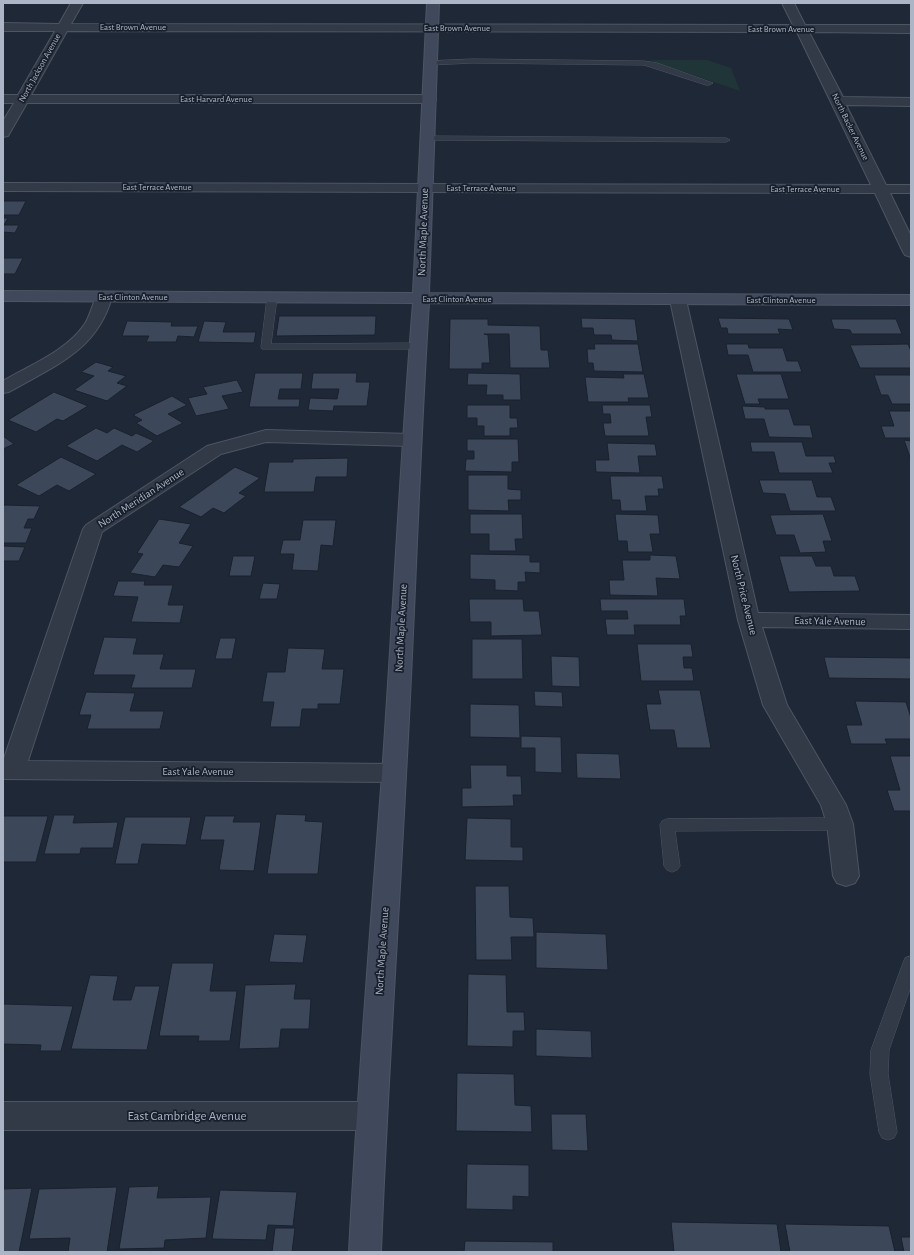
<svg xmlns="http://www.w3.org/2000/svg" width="914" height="1255" viewBox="0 0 914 1255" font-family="'Alegreya Sans',sans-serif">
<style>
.green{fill:#203538}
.building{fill:#3c485a;stroke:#1a212e}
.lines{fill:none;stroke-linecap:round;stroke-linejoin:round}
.lane-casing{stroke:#4d5563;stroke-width:1}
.street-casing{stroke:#4d5563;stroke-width:2}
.secondary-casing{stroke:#4d5563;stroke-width:2}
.lane{fill:#323a48;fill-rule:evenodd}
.street{fill:#323a48;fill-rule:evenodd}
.secondary{fill:#40495b;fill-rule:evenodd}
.labels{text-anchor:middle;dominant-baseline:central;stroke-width:3.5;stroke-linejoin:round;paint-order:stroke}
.far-street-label{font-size:9px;fill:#acb5c5;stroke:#181f2c}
.street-label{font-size:11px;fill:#acb5c5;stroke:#181f2c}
.near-street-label{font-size:13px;fill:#acb5c5;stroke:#181f2c}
</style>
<rect width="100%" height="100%" fill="#1f2837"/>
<polygon class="green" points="649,60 707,60 731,68 740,91"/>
<g class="building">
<polygon points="3,201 26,201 19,215 3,215"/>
<polygon points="3,218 8,218 4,225 19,225 15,233 3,232"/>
<polygon points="3,258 23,258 15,274 3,274"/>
<polygon points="279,316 376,316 375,335 276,336"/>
<polygon points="581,318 635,319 638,341 612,340 611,335 594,335 593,328 582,328"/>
<polygon points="718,318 789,319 793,330 778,329 780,334 728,334 727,328 721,328"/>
<polygon points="450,319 488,319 488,325 540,326 541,350 548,350 550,368 510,368 509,334 484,334 488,335 490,363 482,363 482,369 449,369"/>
<polygon points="831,319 896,319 902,334 852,334 850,330 834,329"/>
<polygon points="127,321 172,322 171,326 198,326 194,337 178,336 176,342 146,342 149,336 122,336"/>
<polygon points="204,321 226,322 223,332 256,332 254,343 198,342"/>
<polygon points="594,344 638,344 643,372 594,371 593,363 588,363 587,349 595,349"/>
<polygon points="726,344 748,344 749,348 783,348 787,361 798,361 802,372 753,372 748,355 728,355"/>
<polygon points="908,344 911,351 911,368 860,368 850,345"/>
<polygon points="96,362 113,367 108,371 126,376 117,383 127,386 107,401 74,390 94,376 81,372"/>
<polygon points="255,373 303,373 301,389 280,389 278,399 300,399 299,407 249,407"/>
<polygon points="313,373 357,373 356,382 370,382 367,406 334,406 333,411 308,410 310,398 337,399 339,389 311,389"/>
<polygon points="468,373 520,374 521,400 503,400 503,395 486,395 487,385 467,385"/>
<polygon points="623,374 644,374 649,398 628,398 629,402 588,402 585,377 624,378"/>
<polygon points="736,374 781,374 789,399 758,399 760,404 745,404"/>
<polygon points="874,375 911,375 911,404 892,404 888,395 881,395"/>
<polygon points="237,380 243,392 222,396 229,409 196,416 188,398 207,394 203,387"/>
<polygon points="54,392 88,406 63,421 57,419 36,432 8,420"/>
<polygon points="172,396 187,405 168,414 183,423 157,436 136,423 142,420 133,415"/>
<polygon points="467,405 510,405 510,418 517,418 518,428 510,428 510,436 484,436 484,426 477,426 477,418 467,418"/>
<polygon points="602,405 650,405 652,417 646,417 649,436 605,436 603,423 611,423 610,414 603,414"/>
<polygon points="742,406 765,407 765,409 789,409 794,425 810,425 813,438 769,437 764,419 745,419"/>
<polygon points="889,411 911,411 911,438 885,438 881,426 894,426"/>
<polygon points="96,428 107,433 114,428 132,436 136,433 154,441 137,452 122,445 97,461 66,446"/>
<polygon points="3,436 14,444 3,449"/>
<polygon points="467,439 518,439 519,462 512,462 512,472 465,471 466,459 474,459 474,451 467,451"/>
<polygon points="904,440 911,441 911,460"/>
<polygon points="750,442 802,442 806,456 834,456 836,463 829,463 833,473 779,473 774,452 752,452"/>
<polygon points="607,443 655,444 657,456 638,456 640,473 596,472 595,460 609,460"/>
<polygon points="61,457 96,474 69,491 57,485 39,496 16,485"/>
<polygon points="348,458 347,477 316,477 314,492 264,492 269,462 293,462 293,459"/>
<polygon points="235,467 260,478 239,493 246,496 224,513 213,508 201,517 179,507"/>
<polygon points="468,475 508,475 508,489 521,490 521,500 508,500 509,511 468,510"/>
<polygon points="610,476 662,476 664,489 658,489 659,496 645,496 647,511 621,511 620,500 612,500"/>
<polygon points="759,480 812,480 817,497 831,497 836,511 790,511 785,494 763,493"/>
<polygon points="3,505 40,506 34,519 28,519 24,528 32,528 26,543 3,543"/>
<polygon points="470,514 522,514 523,539 515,539 516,551 489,551 489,534 470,534"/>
<polygon points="615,514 658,515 660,534 650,534 653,552 628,552 627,541 618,541"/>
<polygon points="823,514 832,541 823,541 826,552 800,553 794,535 776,535 770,515"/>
<polygon points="159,519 191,524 179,543 193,546 179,567 163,565 155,577 130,573 143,554 137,553"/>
<polygon points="303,520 336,520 333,546 321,545 318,571 292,570 294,554 280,554 283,540 300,540"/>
<polygon points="3,546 25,547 19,561 3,561"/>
<polygon points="470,554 530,555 530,562 540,562 540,573 525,572 526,582 518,582 518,591 495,590 495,580 470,579"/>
<polygon points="650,555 676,556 680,579 656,578 658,596 610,595 609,580 624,580 622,560 650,560"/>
<polygon points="233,556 255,556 251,576 229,576"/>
<polygon points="779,556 812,556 816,566 831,566 834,576 855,576 860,591 789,592"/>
<polygon points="118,581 145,581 144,585 173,585 168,605 184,605 180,623 131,622 138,597 113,596"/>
<polygon points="263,583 280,584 277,599 259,599"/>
<polygon points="469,599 523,599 524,611 539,611 542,635 491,636 491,622 470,622"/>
<polygon points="600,599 684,599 686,616 680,616 681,625 634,625 635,635 607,635 605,619 628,619 627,611 601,611"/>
<polygon points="104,637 137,638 133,654 164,654 160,669 196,669 192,688 131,688 135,675 93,675"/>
<polygon points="220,638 236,638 232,659 215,659"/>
<polygon points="472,639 522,639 523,679 472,679"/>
<polygon points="637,644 691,644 693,657 683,657 684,668 692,668 694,681 641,681"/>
<polygon points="288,648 325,649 322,669 344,669 340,704 318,704 318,709 302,709 300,727 270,727 274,702 262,702 267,672 285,672"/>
<polygon points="551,656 579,657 580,687 552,686"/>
<polygon points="824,657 911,658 911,679 829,678"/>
<polygon points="658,690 700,690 711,748 677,748 674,730 650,730 646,704 661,704"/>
<polygon points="534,691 562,692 563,707 535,706"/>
<polygon points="86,692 135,693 130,711 164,711 160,729 87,729 91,715 79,715"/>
<polygon points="855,701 906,702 911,718 911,739 885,739 887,744 851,744 846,725 862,725"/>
<polygon points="470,704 519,705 520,738 470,737"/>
<polygon points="521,736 561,737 562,773 535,772 535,748 521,748"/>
<polygon points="576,753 619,754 621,779 577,778"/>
<polygon points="890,756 911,756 911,811 894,811 887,790 900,790"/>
<polygon points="470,765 507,765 507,776 521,776 522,795 513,795 514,806 462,807 462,788 471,788"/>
<polygon points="276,814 306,815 305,821 323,822 318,874 267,874"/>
<polygon points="54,815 75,815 73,823 118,822 113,848 81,848 80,854 44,854"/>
<polygon points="3,816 48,816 36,862 3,862"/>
<polygon points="205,816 235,816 233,822 261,822 254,871 219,870 224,840 200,840"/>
<polygon points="125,817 191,817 186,845 142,844 138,864 115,864"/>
<polygon points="467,818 511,819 511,847 523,847 523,861 465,860"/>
<polygon points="475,886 509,886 510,917 533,918 534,937 511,937 512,960 476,960"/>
<polygon points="536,932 606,934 608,970 536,968"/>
<polygon points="274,934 307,935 303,963 269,962"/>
<polygon points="172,963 214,963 210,991 237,991 230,1041 198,1041 199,1036 159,1036"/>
<polygon points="468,974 506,975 507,1012 524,1012 525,1031 513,1031 513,1047 467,1046"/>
<polygon points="90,975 118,976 113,1000 131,1000 135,986 160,986 147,1050 71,1049"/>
<polygon points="296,984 294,999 311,999 309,1029 281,1029 279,1048 239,1049 245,985"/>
<polygon points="3,1004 73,1006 61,1051 40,1051 41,1045 3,1044"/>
<polygon points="536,1029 591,1031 592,1058 536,1056"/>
<polygon points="457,1073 514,1074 515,1105 531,1106 532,1132 456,1131"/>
<polygon points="551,1114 586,1114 588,1151 552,1150"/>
<polygon points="467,1164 529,1165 529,1197 513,1196 513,1210 466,1209"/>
<polygon points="159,1186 157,1198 211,1197 206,1238 165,1240 164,1248 119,1249 129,1187"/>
<polygon points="117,1187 107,1252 68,1252 70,1238 29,1239 39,1189"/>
<polygon points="32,1188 19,1252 3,1252 3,1189"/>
<polygon points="220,1190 297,1192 293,1226 268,1225 266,1240 212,1239"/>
<polygon points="671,1222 777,1224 781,1252 674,1252"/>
<polygon points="785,1224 889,1226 895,1252 790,1252"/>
<polygon points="275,1228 295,1228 292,1252 272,1252"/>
<polygon points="901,1237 911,1237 911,1252 904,1252"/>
<polygon points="465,1241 553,1242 553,1252 464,1252"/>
</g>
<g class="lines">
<defs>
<g id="lane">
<polygon points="472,59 644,61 657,63 713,83 709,85 706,85 644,65 472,63 431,65 427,63 431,61"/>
<polygon points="425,136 726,138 730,140 726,142 428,140 425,140"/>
<polygon points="272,295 277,298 271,344 418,343 423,346 418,349 262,349 261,347 267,298"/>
<polygon points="840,818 845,820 847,824 845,828 840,830 675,831 680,866 677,870 672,872 667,870 664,866 660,825 662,821 667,819"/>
<polygon points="911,956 911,986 889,1050 888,1074 897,1132 894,1138 888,1140 882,1138 879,1132 870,1074 871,1050 903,963 905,958"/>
</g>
<g id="street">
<polygon points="71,3 83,3 71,24 793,25 782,3 794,3 805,25 911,25 911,33 809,32 843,97 911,98 911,106 846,105 886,185 911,185 911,193 890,193 911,236 911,257 905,255 903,252 875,193 3,191 3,183 871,185 797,32 67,31 31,95 430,95 435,96 436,99 435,102 430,103 27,103 8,136 3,137 3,121 14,103 3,103 3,95 18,95 55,31 3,31 3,23 59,24"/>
<path d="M 104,292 L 110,294 L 112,297 C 97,351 54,366 9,392 L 3,393 L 3,381 C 30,365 66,351 84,325 C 91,315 92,303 98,294 Z"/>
<polygon points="678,295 684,297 686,300 758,613 911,615 911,629 762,627 787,705 846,805 853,824 859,876 855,883 846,886 837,883 833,876 827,824 821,805 763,705 738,620 670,300 672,297"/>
<polygon points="266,430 411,434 418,436 420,440 418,444 411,446 266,442 221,454 102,532 28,761 394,764 403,767 406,773 403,779 394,782 3,779 3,761 83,529 86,525 207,446"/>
<polygon points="3,1102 371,1102 382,1106 386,1116 382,1126 371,1130 3,1130"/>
</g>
<path id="secondary" d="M 427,3 L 439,3 L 429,293 L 911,295 L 911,305 L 429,303 C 419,460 415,618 406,775 C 398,934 387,1093 381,1252 L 349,1252 C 357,1093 370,934 382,775 C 393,618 400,460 413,303 L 3,301 L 3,291 L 413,293 Z"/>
</defs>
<use href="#lane" class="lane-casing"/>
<use href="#street" class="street-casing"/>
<use href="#secondary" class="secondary-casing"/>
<use href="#lane" class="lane"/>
<use href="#street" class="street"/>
<use href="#secondary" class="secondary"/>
</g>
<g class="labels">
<g class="far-street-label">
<text x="133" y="27">East Brown Avenue</text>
<text x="457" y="28">East Brown Avenue</text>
<text x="781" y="29">East Brown Avenue</text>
<text transform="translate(40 68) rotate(-61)">North Jackson Avenue</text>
<text x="216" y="99">East Harvard Avenue</text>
<text transform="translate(850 127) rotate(64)">North Backer Avenue</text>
<text x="157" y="187">East Terrace Avenue</text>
<text x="481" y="188">East Terrace Avenue</text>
<text x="805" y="189">East Terrace Avenue</text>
<text x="133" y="297">East Clinton Avenue</text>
<text x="457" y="299">East Clinton Avenue</text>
<text x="781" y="300">East Clinton Avenue</text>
</g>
<g class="street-label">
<text transform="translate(423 232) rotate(-88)">North Maple Avenue</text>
<text transform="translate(141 498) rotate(-33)">North Meridian Avenue</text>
<text transform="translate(744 595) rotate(76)">North Price Avenue</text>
<text transform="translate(830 621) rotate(1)">East Yale Avenue</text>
<text transform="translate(401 628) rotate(-87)">North Maple Avenue</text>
<text x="198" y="771">East Yale Avenue</text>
<text transform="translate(382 951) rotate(-86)">North Maple Avenue</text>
</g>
<g class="near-street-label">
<text x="187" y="1116">East Cambridge Avenue</text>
</g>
</g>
<rect width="914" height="1255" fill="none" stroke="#acb5c5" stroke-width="8"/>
</svg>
